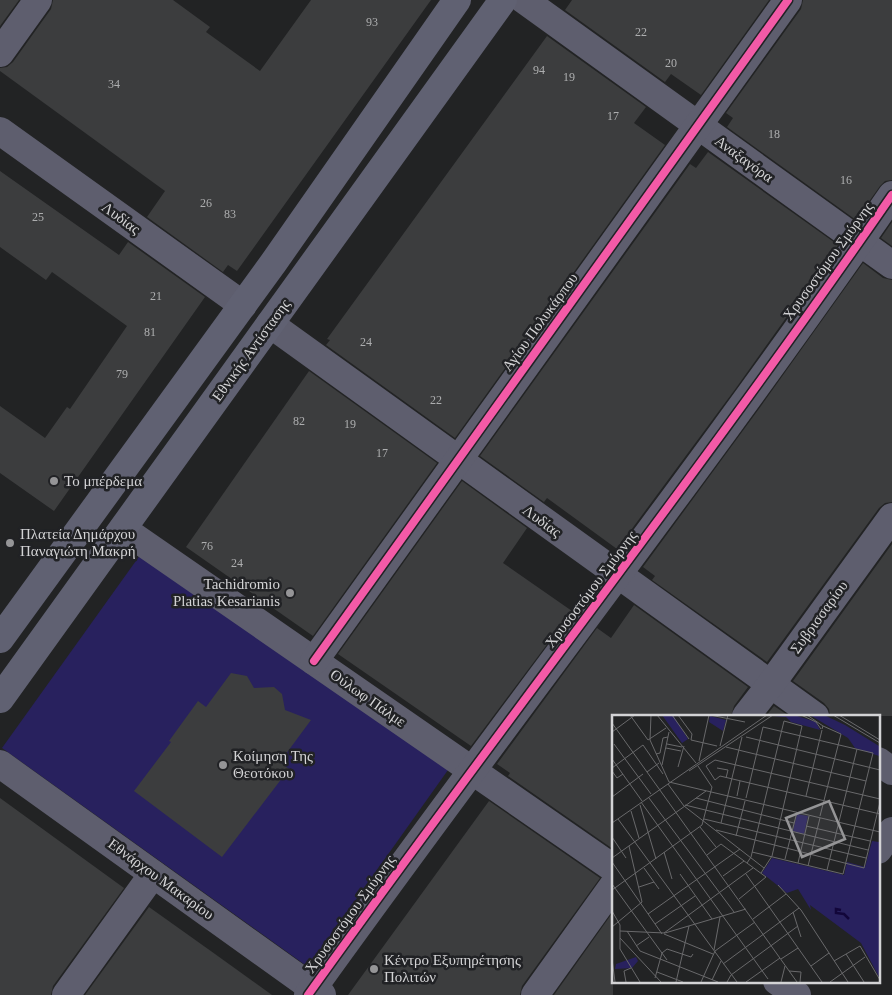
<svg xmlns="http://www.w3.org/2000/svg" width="892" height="995" viewBox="0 0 892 995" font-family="Georgia,serif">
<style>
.green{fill:#28215e}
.building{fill:#3c3d3e}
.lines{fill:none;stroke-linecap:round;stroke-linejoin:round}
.street{stroke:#5e5e6e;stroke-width:28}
.secondary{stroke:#606172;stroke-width:28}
.cycleway-casing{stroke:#212225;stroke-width:11}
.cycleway{stroke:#f35aa7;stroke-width:8}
.poi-dot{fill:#959597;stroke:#212225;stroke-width:2}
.labels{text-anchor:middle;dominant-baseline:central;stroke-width:5;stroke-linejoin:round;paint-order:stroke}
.number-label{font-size:12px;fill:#adaeaf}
.street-label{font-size:15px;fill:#d3d3d5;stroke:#212225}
.poi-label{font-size:15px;fill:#d3d3d5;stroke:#212225;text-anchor:start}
.inset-river{fill:none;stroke:#12063a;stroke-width:2.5}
.inset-road{fill:none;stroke:#69696b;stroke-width:1}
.view{fill:#959597;fill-opacity:0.15;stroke:#959597;stroke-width:2.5}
.inset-edge{fill:none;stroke:#d3d3d5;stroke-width:2.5}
</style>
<rect width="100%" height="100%" fill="#222324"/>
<polygon class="green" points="143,551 448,770 308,967 2,748"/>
<g class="building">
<polygon points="0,0 19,0 0,26"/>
<polygon points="53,0 173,0 210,27 206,32 260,71 311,0 431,0 237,271 228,265 223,272 147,217 165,191 0,71 0,68 7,67 13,62 51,9"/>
<polygon points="572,0 769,0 701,95 671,74 665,82 565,10"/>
<polygon points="803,0 892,0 892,180 885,181 880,186 856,220 727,127 733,118 726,113 801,9"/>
<polygon points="547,36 646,107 634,123 665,145 455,438 326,345 330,340 327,339"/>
<polygon points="708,152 838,245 736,388 617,549 547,498 544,502 480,456 690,164 696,168"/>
<polygon points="0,171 119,255 128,242 205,297 54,511 0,473 0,406 45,438 67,407 70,409 127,326 52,272 46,280 0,247"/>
<polygon points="892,222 892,246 881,238"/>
<polygon points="863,263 883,278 892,280 892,502 885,503 879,508 767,662 652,580 655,576 643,567 761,406"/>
<polygon points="309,371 437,463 313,636 186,547"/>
<polygon points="462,481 527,528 503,563 572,611 471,746 338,654"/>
<polygon points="892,544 892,716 830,716 829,709 824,703 793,681"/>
<polygon points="634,605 748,687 734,706 731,716 613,716 613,849 508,776 510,773 497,764 597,628 611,638"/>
<polygon points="231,673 247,676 254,688 274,687 282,694 285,710 311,720 280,762 289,769 222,857 134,791 171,742 169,741 198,701 206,707"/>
<polygon points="774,706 789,716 766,716"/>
<polygon points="0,798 124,888 53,986 51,995 0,995"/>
<polygon points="489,801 600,878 522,986 520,995 348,995"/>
<polygon points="149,907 215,954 272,995 85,995"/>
<polygon points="613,912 613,995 554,995"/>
</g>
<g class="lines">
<g class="street">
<polyline points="524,0 892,265"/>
<polyline points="0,53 38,0"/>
<polyline points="0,131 243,305"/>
<polyline points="270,324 815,716"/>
<polyline points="123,529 613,868"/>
<polyline points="314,661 788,0"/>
<polyline points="746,716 771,684 892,517"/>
<polyline points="878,761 892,771"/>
<polyline points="0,764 322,995"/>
<polyline points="878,850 892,831"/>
<polyline points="777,981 797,995"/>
<polyline points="66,995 153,874"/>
<path d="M 308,995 C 500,727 704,467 892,195"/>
<polyline points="535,995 613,886"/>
</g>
<g class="secondary">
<polyline points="0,639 274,262 457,0"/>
<polyline points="0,699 503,0"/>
</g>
<defs>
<g id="cycleway">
<polyline points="314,661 788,0"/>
<path d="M 308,995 C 500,727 704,467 892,195"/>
</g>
</defs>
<use href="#cycleway" class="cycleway-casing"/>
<use href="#cycleway" class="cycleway"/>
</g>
<g class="poi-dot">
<circle cx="54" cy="481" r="5"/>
<circle cx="10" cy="543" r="5"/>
<circle cx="290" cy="593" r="5"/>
<circle cx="223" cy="765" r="5"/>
<circle cx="374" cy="969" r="5"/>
</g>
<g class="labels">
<g class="number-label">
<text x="372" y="22">93</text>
<text x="641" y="32">22</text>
<text x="671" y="63">20</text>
<text x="539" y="70">94</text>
<text x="569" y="77">19</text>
<text x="114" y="84">34</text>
<text x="613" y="116">17</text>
<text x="774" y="134">18</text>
<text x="846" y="180">16</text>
<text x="206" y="203">26</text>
<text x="230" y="214">83</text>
<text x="38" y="217">25</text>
<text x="156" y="296">21</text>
<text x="150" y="332">81</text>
<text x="366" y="342">24</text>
<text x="122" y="374">79</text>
<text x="436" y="400">22</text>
<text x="299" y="421">82</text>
<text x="350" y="424">19</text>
<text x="382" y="453">17</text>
<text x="207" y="546">76</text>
<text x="237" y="563">24</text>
</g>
<g class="street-label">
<text transform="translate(744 159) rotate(36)">Αναξαγόρα</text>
<text transform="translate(121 218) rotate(36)">Λυδίας</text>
<text transform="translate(828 261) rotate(-54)">Χρυσοστόμου Σμύρνης</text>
<text transform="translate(540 322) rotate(-54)">Αγίου Πολυκάρπου</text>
<text transform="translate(251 350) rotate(-54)">Εθνικής Αντίστασης</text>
<text transform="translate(542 521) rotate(36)">Λυδίας</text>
<text transform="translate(591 589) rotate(-53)">Χρυσοστόμου Σμύρνης</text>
<text transform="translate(819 617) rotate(-54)">Συβρισσαρίου</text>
<text transform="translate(368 698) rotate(35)">Ούλωφ Πάλμε</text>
<text transform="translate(161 879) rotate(36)">Εθνάρχου Μακαρίου</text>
<text transform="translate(350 914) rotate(-54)">Χρυσοστόμου Σμύρνης</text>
</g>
<g class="poi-label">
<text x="64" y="481">Το μπέρδεμα</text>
<text x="20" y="534">Πλατεία Δημάρχου<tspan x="20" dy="17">Παναγιώτη Μακρή</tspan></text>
<text x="280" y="584" text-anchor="end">Tachidromio<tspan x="280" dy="17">Platias Kesarianis</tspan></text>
<text x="233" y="756">Κοίμηση Της<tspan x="233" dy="17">Θεοτόκου</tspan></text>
<text x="384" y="960">Κέντρο Εξυπηρέτησης<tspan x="384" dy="17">Πολιτών</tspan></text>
</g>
</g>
<g transform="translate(612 715)">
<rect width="268" height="268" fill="#222324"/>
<path d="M 50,0 L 61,0 L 76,24 L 70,28 ZM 182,0 L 204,7 L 208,15 L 179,7 L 174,2 L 162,2 ZM 198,0 L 212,0 L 233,10 L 267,31 L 267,41 L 243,33 L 236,23 ZM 98,1 L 114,5 L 111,16 L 97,7 ZM 185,99 L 196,101 L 192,119 L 181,116 ZM 260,126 L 267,127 L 267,262 L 249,228 L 198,190 L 199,195 L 186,174 L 175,178 L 150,158 L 160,143 L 232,160 L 235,147 L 253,152 ZM 24,242 L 26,246 L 20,253 L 3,254 L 4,249 Z" fill="#28215e"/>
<path class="inset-river" d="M 229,195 L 224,194 L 224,198 L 232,199 L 237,204"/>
<path class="inset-road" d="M 18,0 L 36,25 L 54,13M 39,0 L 38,25 L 57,67M 45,0 L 84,48M 60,0 L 77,24M 66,0 L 80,19 L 79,25M 98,0 L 133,7M 189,0 L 204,7 L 209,14M 195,0 L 211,11M 221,0 L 268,28M 227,0 L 268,25M 0,8 L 185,267M 0,17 L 23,0M 134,22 L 268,55M 79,25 L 105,31M 2,29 L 39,79M 55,29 L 70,32M 108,31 L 116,0M 114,32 L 254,66M 54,33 L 69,36M 44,39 L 48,38 L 51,23 L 56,22M 0,44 L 30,86M 87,46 L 97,0M 50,50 L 57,17M 66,52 L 72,31M 0,53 L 31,30 L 51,59M 105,53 L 116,55 L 114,63M 0,56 L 5,63 L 11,59M 77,56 L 161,0M 35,57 L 47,48M 57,67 L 268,117M 56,69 L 72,91 L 152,153M 125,81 L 128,66M 194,81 L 210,15M 0,82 L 31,59M 37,83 L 122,197M 84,83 L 182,108M 134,83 L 151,12 L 261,38 L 231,159 L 140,137M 268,84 L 103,45 L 94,51 L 103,65 L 108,61 L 268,99M 29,87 L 156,264M 28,90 L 44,144M 73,90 L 256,135M 19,96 L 27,123M 208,101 L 229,19 L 211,11 L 210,14M 6,104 L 125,267M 92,104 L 254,143M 0,108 L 155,0M 109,108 L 130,22M 194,111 L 258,126M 88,112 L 104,132M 104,115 L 252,153 L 268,87M 124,121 L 133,86M 0,122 L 14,143M 52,137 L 60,164M 95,140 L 109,129 L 154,162 L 127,184M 0,143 L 94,76M 173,144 L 185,97M 0,147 L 50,219M 135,148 L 139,142 L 172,6 L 190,11 L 160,141 L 149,158M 186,148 L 197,101M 196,151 L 208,103M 32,153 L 47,174M 215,155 L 245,34M 68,159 L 100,204M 134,159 L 210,267M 111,161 L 132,146M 0,169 L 55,245M 166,170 L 189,195 L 236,267M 27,172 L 42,167M 0,175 L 90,110 L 100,72 L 86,51M 0,196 L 8,210 L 8,234 L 28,267M 181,197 L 189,222M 36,199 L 128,134M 141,204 L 174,179M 43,209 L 83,181M 0,212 L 30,187 L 17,131M 8,216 L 53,218 L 134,194M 15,216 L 28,236 L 106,267M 52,218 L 141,153M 52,219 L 101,239M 8,223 L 49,267M 24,231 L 37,222M 102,235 L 108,202M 50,238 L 55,234 L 79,242 L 81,239M 234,239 L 252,267M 0,244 L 3,267M 169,244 L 186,233M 222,246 L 248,231 L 268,265M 111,249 L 187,193M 199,251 L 217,238M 177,256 L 189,257 L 188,267M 45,257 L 71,267M 43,263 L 50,238M 100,265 L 109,246M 14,267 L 12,256 L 19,253M 64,267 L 77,211M 89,267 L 103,236 L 143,207M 115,267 L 119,260 L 186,211M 134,267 L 168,243M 169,267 L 173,251M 218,267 L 253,242"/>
<path class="view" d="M 217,86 L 233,124 L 190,142 L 174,103 Z"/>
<rect width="268" height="268" class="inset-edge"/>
</g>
</svg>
